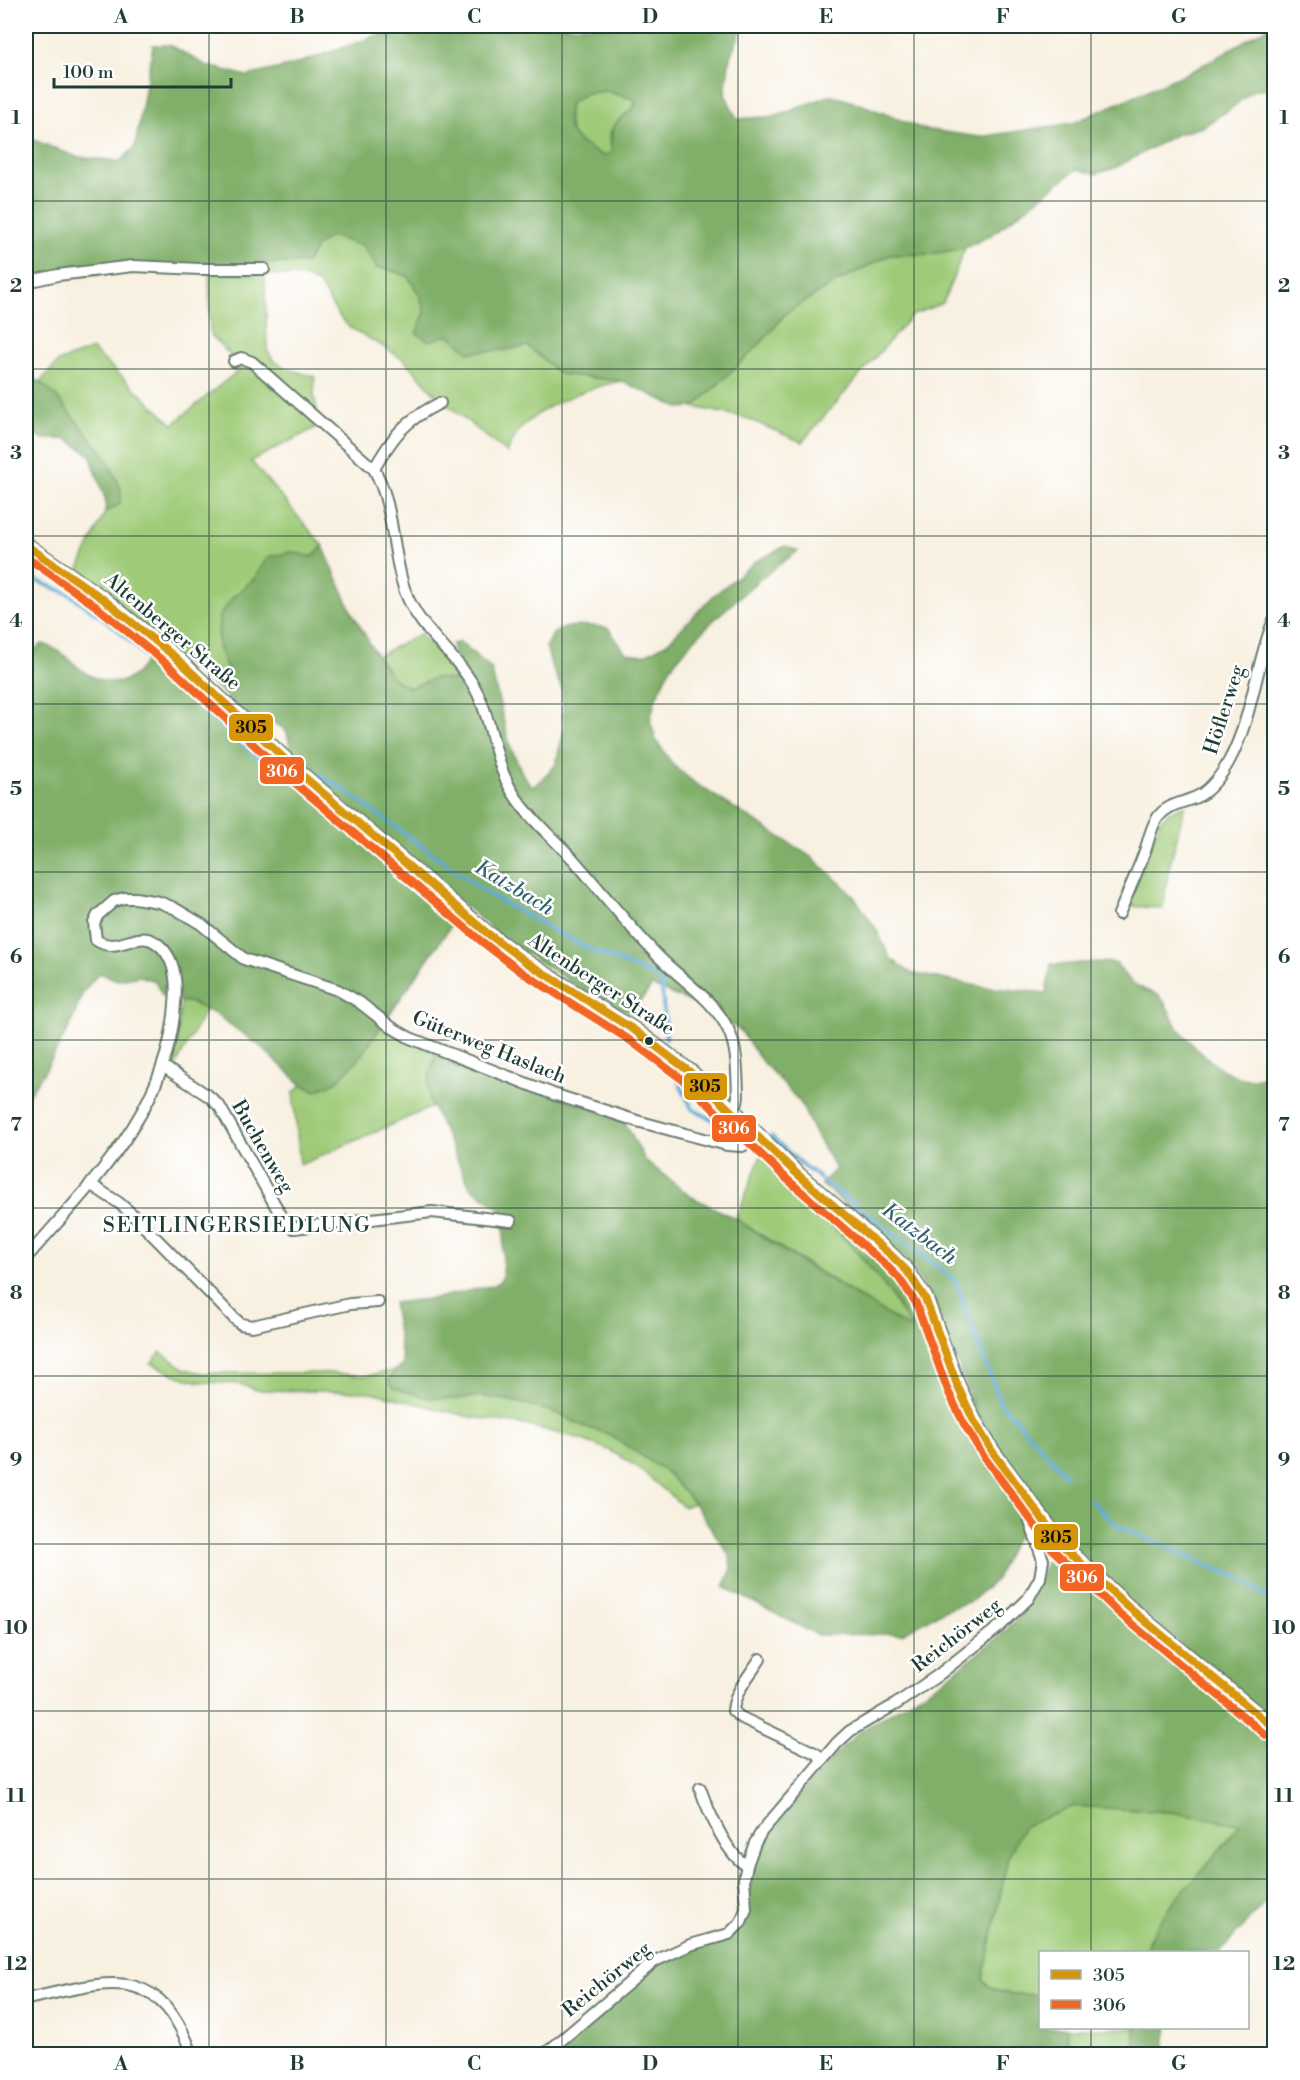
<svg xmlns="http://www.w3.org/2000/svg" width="1300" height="2080" viewBox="0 0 1300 2080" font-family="'Libre Bodoni',serif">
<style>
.green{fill:#9fcb78;stroke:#5f8456;stroke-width:1.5}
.forest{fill:#7faf68;stroke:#4f764e;stroke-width:1.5;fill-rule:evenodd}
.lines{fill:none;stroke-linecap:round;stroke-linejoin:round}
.stream{stroke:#5fa9d7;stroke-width:4}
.street-casing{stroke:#6b7c70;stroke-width:14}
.secondary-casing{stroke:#6b7c70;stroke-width:18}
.street{stroke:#fff;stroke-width:10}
.secondary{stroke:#fff;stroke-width:15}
.bus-1-casing{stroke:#fff;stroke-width:12}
.bus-2-casing{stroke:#fff;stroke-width:12}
.bus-1{stroke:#d79608;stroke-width:8}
.bus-2{stroke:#f26522;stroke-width:8}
.grid{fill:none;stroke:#1f3d34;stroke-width:1.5;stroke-opacity:0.55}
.bus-dot{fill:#1f3d34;stroke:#fff;stroke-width:2}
.labels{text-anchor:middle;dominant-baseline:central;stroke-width:5;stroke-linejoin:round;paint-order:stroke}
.street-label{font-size:20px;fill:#1f3d34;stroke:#fff}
.water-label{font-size:21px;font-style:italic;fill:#35636d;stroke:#fff}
.neighbourhood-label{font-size:21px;letter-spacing:1.5px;fill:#1f3d34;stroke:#fff}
.line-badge{stroke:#fff;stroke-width:2}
.badge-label{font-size:16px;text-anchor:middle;font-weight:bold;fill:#fff}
.pale-badge-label{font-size:16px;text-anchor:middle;font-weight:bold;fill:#111}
.neatline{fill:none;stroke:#1f3d34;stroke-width:2}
.grid-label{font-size:20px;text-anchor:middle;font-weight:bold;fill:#1f3d34}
</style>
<rect width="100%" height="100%" fill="#fff"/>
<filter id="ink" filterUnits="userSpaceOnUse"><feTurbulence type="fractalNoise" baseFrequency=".0167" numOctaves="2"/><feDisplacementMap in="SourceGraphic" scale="12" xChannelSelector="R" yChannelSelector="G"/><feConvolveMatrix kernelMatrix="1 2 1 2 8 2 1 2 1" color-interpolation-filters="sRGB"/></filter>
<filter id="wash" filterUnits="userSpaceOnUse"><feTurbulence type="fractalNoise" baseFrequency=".008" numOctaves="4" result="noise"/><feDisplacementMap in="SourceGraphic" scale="24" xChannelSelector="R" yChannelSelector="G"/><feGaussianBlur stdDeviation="1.35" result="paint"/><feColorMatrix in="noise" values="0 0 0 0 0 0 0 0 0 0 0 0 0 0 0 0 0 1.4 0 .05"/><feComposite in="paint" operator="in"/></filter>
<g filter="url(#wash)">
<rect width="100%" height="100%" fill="#f8f0e0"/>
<g class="green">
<path d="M 607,91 L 636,100 C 633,115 610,120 610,137 C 610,142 611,147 612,152 L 604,156 C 574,142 565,137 570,103 L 586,93 Z"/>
<path d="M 330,236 L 363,246 L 378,268 L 387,269 L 408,276 L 420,296 L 426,313 L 469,352 L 504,350 L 528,346 L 560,374 L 622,381 C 589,387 540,405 518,432 C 514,438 510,446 507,453 L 440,399 L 405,361 L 389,350 L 349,327 L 338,315 L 319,284 L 304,277 L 265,274 L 267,350 L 274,361 L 288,369 L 315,377 L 314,396 L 318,415 L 255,360 L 232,357 L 212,336 L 210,330 L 209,273 L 264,274 L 264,263 L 306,263 L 317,246 Z"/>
<polygon points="965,248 943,303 912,315 802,442 743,417 694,407 762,342 786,313 831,285 889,255 930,254"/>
<polygon points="92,349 173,424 246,364 319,426 251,461 323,546 312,557 292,552 268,557 254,579 233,597 219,616 218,646 228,669 213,684 76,575 105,512 120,504 121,489 40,382 58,362"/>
<polygon points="420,634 455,668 462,681 435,678 409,688 394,679 377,656"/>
<polygon points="1185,805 1168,872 1163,908 1127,906 1161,819 1169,812"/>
<polygon points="181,1001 192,1003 206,1009 175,1067 171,1059 178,1029"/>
<path d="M 383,1024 L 436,1054 C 431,1072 424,1089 432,1107 L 300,1165 L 293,1093 L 302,1085 L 316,1091 L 357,1061 Z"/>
<polygon points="763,1150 795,1180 883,1283 913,1331 736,1219"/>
<path d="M 161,1352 L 185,1369 L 203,1373 L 332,1373 L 365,1376 L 395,1370 L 389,1380 L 457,1399 L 480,1396 L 518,1402 L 554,1412 L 588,1428 L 609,1434 L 668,1473 L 694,1503 L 684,1507 L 636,1466 L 609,1450 L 577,1438 L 520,1424 L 470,1417 L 371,1392 L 256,1390 C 240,1381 224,1384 205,1382 C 186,1381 168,1372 151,1363 Z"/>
<path d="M 1075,1806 L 1170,1812 L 1241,1824 L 1170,1909 L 1149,1939 L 1145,1952 L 1040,1952 L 1040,1995 C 1018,1993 1000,1998 983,1980 L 1008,1857 L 1024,1826 Z"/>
<polygon points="1066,2028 1135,2028 1135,2054 1071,2054"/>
</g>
<g class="forest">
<path d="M 400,26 L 743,26 L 730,57 L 725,94 L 737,119 L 777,116 L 831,95 L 863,105 L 923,129 L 979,137 L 1073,123 L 1196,69 L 1270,26 L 1274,26 L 1274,89 L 1254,90 L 1233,107 L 1203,127 L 1175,135 L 1115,168 L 1095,174 L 1077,169 L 991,235 L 965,248 L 930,254 L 889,255 L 831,285 L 786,313 L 762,342 L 694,407 L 679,408 L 622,381 L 560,374 L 528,346 L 504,350 L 469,352 L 449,335 L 429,341 L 416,333 L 425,313 L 420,296 L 408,276 L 387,269 L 377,268 L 363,246 L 330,236 L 317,246 L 306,263 L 226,264 L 26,279 L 26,137 L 77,157 L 120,161 L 135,147 L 153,45 L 170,45 L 205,65 L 247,76 L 293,65 L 362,41 ZM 607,91 L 636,100 L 635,107 C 614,123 608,126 612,152 L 604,156 C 592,150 572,141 568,126 C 567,119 569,110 570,103 L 586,93 Z"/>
<polygon points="26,374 40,382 56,396 106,457 121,489 120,504 105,512 106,501 90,455 67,439 44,439 26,433"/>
<path d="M 323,546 L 351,610 L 377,656 L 394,679 L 409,688 L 435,678 L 462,681 L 466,673 L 454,654 L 452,644 L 460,642 L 491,668 L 509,743 L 523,775 L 533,787 L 555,766 L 564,731 L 562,689 L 551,665 L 546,646 C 548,642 551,636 554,633 C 569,622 592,625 608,628 L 626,653 L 645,655 L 667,643 L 713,596 L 755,562 L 785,546 L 798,551 L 760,579 L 718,616 L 690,644 L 670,668 L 656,698 L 650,720 L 656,740 L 673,765 L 696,784 L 813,858 L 852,894 L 877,930 L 890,958 L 911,973 L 983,987 L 1046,993 L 1051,964 C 1073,967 1094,958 1117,964 C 1123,975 1131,983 1143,989 C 1148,992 1155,992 1159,996 C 1169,1005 1171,1018 1178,1028 C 1194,1048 1225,1079 1252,1079 C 1259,1079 1268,1075 1274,1073 L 1274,1722 L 1120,1592 L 1059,1532 L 991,1438 L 972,1400 L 935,1305 L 913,1268 L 887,1241 L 821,1184 L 836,1169 L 816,1136 L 800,1102 L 761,1060 L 740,1030 L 695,1004 L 652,986 L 631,1013 L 614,1005 L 598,1000 L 504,939 L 293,758 L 287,733 L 283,728 L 276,724 L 248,717 L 213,684 L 227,669 L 218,646 L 219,616 L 233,597 L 254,579 L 268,557 L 292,552 L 312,557 Z"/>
<path d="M 42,644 C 57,648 67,657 78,667 C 93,680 116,689 134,675 C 142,669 148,657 154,649 L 457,917 L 357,1061 L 336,1082 L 316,1091 L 302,1085 L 260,1046 L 215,1014 L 192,1003 L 170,999 L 162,995 L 155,981 L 140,976 L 118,980 L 99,973 L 83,992 L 71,1024 L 46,1069 L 26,1098 L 26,661 L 35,649 Z"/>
<path d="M 436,1054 L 623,1119 L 645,1160 L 690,1196 L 736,1219 L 798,1260 L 912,1330 C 882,1271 831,1225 785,1179 L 795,1180 L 902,1277 L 921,1308 L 1031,1513 L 1009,1550 L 996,1579 L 973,1600 L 941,1612 L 902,1634 L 817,1635 L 724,1587 L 731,1571 L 730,1556 L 694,1503 L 668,1473 L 609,1434 L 588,1428 L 554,1412 L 518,1402 L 480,1396 L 457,1399 L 429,1398 L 394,1388 L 389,1381 L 395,1370 L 403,1365 L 393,1303 L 436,1298 L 495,1285 L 502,1279 L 504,1227 L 502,1210 L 470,1187 L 429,1099 L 428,1081 Z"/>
<path d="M 1052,1535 C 1057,1550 1059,1564 1075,1568 L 1150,1634 L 1274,1737 L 1274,1892 L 1220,1952 L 1145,1952 C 1158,1906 1214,1864 1240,1824 L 1170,1812 L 1075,1806 L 1024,1826 L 1008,1857 L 983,1980 C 1000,1999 1017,1993 1040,1995 L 1040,2028 L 1066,2028 L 1071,2054 L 549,2054 L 659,1963 L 681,1951 L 731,1937 L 750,1893 L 750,1868 L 758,1849 L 793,1802 L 832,1758 L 860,1731 L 938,1684 L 999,1637 L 1018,1618 L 1029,1602 L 1045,1566 Z"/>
<polygon points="1135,2028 1168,2028 1163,2054 1135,2054"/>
</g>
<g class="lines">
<g class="stream">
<polyline points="26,570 28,577 69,594 116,628 208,715 281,778 298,779"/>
<polyline points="313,771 343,789 491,896 584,947 661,979 666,1038"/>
<polyline points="674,1071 692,1109 735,1131"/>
<polyline points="771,1136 801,1164 955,1280 1000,1402 1066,1475"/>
<polyline points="1091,1501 1118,1526 1245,1581 1274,1602"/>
</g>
</g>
</g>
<g filter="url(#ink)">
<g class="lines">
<defs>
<g id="street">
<polyline points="26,282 58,275 133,266 200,269 264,269"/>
<polyline points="234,361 241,358 252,362 374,469"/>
<path d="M 440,403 C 405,420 393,436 374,469 C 395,507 391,551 405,591 C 421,635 459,654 478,694 C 494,727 494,765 515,796 C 530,819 554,839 573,859 C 602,892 629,927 660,958 C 682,980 714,1000 728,1029 C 738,1049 737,1075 738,1096 L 737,1103 L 732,1110"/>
<path d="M 1119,914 C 1128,893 1137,872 1145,851 C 1149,840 1151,826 1158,817 C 1169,802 1188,803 1202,794 C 1213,786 1222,774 1228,763 C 1253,718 1255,666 1274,620"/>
<polyline points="164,1067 210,1097 220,1107 283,1219 294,1228 432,1212 511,1221"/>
<polyline points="90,1184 119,1203 132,1214 235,1319 241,1324 252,1326 350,1304 378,1302"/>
<path d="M 26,1258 C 92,1182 168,1111 175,1004 C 177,984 176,959 159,945 C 138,926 120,956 96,940 L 94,923 L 98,915 L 114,901 L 124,898 L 135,898 L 159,902 L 174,908 L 201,924 L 244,959 L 338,990 L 359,1002 L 391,1027 L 410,1038 L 553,1094 L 637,1121 L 727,1145 L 742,1146 L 759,1137"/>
<path d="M 760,1659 C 750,1675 734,1692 733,1711 L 740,1717 L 815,1753 L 823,1759"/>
<path d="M 700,1788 C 707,1808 728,1858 747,1865"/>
<path d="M 26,1999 C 106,1983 157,1959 192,2054"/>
<polyline points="545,2054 655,1961 690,1945 729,1934 741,1922 746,1909 744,1879 747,1865 755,1843 762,1831 837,1743 850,1731 896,1704 937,1676 1000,1626 1028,1599 1040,1578 1043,1560 1027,1513 1030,1503"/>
</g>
<polyline id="secondary" points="26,545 103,599 175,657 302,775 487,933 526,962 634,1030 690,1072 732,1110 795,1172 892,1256 907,1271 925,1298 958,1387 973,1419 992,1451 1062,1545 1127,1606 1274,1728"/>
</defs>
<use href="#street" class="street-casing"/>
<use href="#secondary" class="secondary-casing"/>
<use href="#street" class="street"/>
<use href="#secondary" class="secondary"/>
<defs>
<polyline id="bus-1" points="26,545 103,599 175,657 302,775 487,933 526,962 634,1030 690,1072 795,1172 892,1256 907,1271 925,1298 958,1387 973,1419 992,1451 1062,1545 1127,1606 1274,1728"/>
<polyline id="bus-2" points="26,557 97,607 168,665 295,783 481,941 520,971 628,1039 683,1080 788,1180 885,1264 899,1278 916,1303 948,1391 964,1424 984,1457 1054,1551 1120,1614 1267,1736"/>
</defs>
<use href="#bus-1" class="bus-1-casing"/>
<use href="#bus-2" class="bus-2-casing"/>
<use href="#bus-1" class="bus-1"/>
<use href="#bus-2" class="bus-2"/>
</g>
</g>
<path class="grid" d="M 209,26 L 209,2054M 386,26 L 386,2054M 562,26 L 562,2054M 738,26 L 738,2054M 914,26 L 914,2054M 1091,26 L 1091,1952M 26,201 L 1274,201M 26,369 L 1274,369M 26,536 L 1274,536M 26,704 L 1274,704M 26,872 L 1274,872M 26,1040 L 1274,1040M 26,1208 L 1274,1208M 26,1376 L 1274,1376M 26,1544 L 1274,1544M 26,1711 L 1274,1711M 26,1879 L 1274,1879M 1091,2028 L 1091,2054"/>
<circle class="bus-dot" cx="649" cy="1041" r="5"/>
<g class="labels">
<g class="street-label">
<text transform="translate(172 632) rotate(40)">Altenberger Straße</text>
<text transform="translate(1225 710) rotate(-72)">Höflerweg</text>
<text transform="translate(601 985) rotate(33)">Altenberger Straße</text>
<text transform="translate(489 1048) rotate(22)">Güterweg Haslach</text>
<text transform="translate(262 1147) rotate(60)">Buchenweg</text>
<text transform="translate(957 1636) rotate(-38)">Reichörweg</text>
<text transform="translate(607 1980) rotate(-39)">Reichörweg</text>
</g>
<g class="water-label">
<text transform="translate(514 888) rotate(31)">Katzbach</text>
<text transform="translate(919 1234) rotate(37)">Katzbach</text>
</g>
<g class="neighbourhood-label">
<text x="237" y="1226">SEITLINGERSIEDLUNG</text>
</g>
</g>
<g class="line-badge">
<rect x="228" y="713" width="46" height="29" rx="6" fill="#d79608"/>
<rect x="259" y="756" width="46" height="29" rx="6" fill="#f26522"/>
<rect x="683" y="1072" width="45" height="29" rx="6" fill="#d79608"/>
<rect x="711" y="1114" width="46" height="29" rx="6" fill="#f26522"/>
<rect x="1033" y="1523" width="46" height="28" rx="6" fill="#d79608"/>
<rect x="1059" y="1563" width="46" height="29" rx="6" fill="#f26522"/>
</g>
<g class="badge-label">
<text x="282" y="777">306</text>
<text x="734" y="1134">306</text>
<text x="1082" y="1583">306</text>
</g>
<g class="pale-badge-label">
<text x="251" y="733">305</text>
<text x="705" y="1092">305</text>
<text x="1056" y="1543">305</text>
</g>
<rect width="1300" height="2080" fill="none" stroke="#fff" stroke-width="66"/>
<rect x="1039" y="1951" width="210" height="78" fill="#ffffff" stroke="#a5b1ae" stroke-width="1.5"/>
<rect x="1051" y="1970" width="30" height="9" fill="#d79608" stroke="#a5b1ae" stroke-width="1.5"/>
<text x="1093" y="1981" font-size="18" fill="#1f3d34">305</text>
<rect x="1051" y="2000" width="30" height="9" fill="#f26522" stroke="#a5b1ae" stroke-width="1.5"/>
<text x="1093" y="2011" font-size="18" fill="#1f3d34">306</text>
<path d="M54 78v9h177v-9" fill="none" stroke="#1f3d34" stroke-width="3"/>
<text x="63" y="78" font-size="18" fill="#1f3d34" stroke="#ffffff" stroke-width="4.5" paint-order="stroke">100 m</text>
<rect x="33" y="33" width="1234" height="2014" class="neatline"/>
<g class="grid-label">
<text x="121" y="23">A</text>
<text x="297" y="23">B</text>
<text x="474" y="23">C</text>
<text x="650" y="23">D</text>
<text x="826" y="23">E</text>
<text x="1003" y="23">F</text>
<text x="1179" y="23">G</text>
<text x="16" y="124">1</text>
<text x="1284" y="124">1</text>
<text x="16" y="292">2</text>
<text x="1284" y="292">2</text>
<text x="16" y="459">3</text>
<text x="1284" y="459">3</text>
<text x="16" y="627">4</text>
<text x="1284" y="627">4</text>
<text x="16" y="795">5</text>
<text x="1284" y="795">5</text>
<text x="16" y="963">6</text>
<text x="1284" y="963">6</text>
<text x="16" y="1131">7</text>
<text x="1284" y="1131">7</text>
<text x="16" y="1299">8</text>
<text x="1284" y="1299">8</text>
<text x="16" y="1466">9</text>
<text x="1284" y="1466">9</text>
<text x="16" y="1634">10</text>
<text x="1284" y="1634">10</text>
<text x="16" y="1802">11</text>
<text x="1284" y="1802">11</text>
<text x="16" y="1970">12</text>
<text x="1284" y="1970">12</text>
<text x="121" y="2070">A</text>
<text x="297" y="2070">B</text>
<text x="474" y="2070">C</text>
<text x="650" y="2070">D</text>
<text x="826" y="2070">E</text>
<text x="1003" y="2070">F</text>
<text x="1179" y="2070">G</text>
</g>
</svg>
